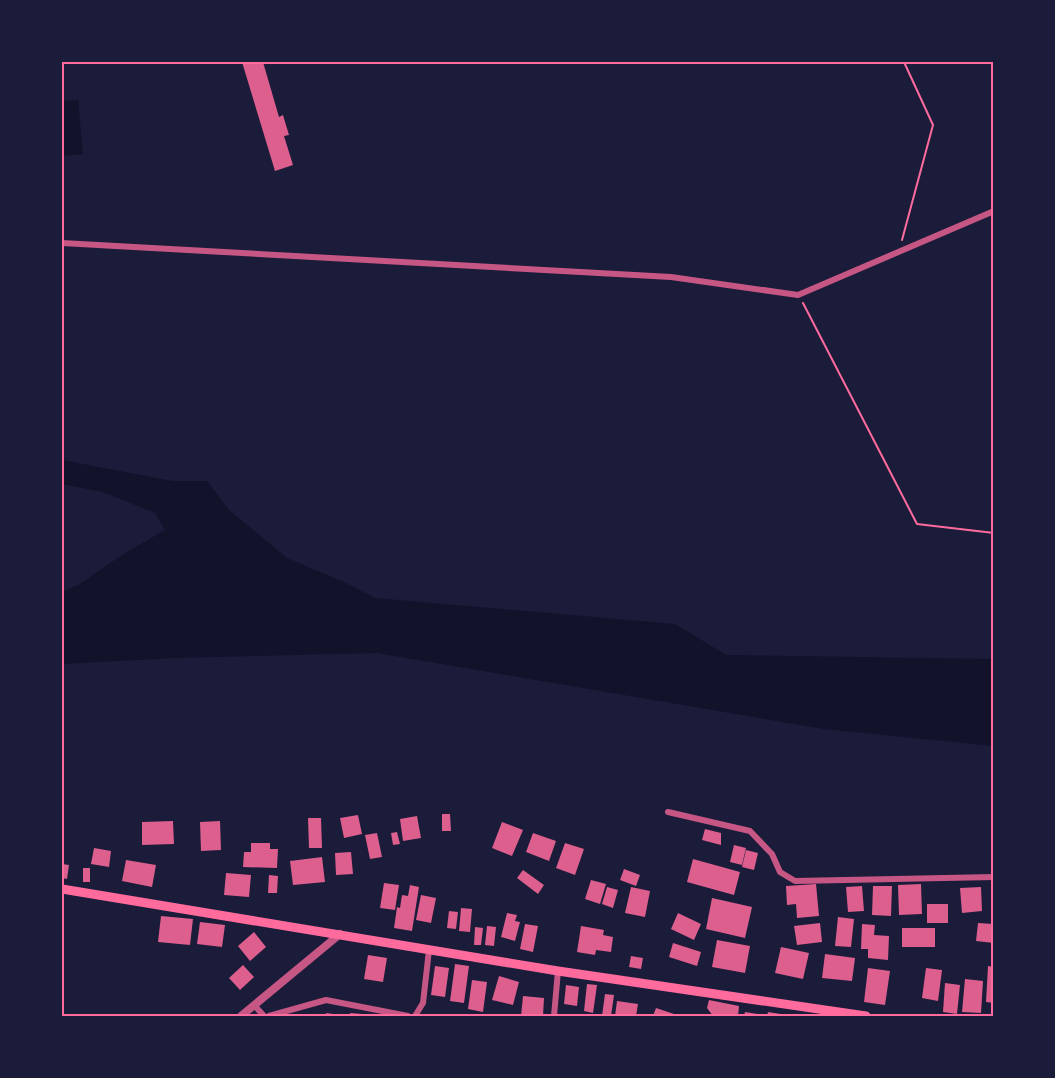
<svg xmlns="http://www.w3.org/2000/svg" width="1055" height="1078" viewBox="0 0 1055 1078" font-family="'Work Sans',sans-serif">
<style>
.water{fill:#12122b}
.building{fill:#dd5f8e}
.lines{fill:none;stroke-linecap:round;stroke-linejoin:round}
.path{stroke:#ff6b9d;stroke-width:2}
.minor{stroke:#c65784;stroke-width:6}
.tertiary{stroke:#c65784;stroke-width:8}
.secondary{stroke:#ff6b9d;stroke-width:9}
.neatline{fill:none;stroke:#ff6b9d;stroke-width:2}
</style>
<rect width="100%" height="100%" fill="#1b1b3a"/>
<g class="water">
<polygon points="78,100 83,154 62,156 62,101"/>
<polygon points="62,460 172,481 207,481 229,510 287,558 346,583 375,598 675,624 726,655 993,659 993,746 824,729 377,653 174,658 62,664 62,592 80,584 122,555 165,530 155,513 103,492 62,484"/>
</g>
<g class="building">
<polygon points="242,62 263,62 279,117 283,115 289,135 284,136 293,165 275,171"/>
<polygon points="442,814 450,814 451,831 442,831"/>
<polygon points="358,815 362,834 344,838 340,818"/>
<polygon points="417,816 421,838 403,841 400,819"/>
<polygon points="308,818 321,818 322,848 309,848"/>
<polygon points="173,821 174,844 142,845 142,822"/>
<polygon points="220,821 221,850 201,851 200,822"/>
<polygon points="502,822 523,830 512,856 492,848"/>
<polygon points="705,829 721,833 721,845 702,840"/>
<polygon points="397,832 400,844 393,845 391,833"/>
<polygon points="377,833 382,857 370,859 365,835"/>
<polygon points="533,833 556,841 549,861 526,852"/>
<polygon points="251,843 270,843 270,849 278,849 277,868 243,867 244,852 251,852"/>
<polygon points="565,843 584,849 575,875 556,868"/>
<polygon points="734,845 746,848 742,865 730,862"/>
<polygon points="94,848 111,851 109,867 91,864"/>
<polygon points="746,850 758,853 754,870 742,867"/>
<polygon points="351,852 353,874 336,875 335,853"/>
<polygon points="322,857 325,882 293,885 290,861"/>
<polygon points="693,859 740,872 734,895 687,882"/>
<polygon points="126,860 156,865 152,887 122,881"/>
<polygon points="62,864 69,865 67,879 62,878"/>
<rect x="83" y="868" width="7" height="14"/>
<polygon points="624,869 640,875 636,886 620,880"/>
<polygon points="523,870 544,885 538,894 517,878"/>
<polygon points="226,873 251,875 249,897 224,895"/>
<polygon points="269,875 278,876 277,893 268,893"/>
<polygon points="591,880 606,884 600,904 585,899"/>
<polygon points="384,883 399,885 395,910 380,908"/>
<polygon points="816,884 819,916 797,918 796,904 787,905 786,886"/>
<polygon points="921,884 922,914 899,915 898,885"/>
<polygon points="410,885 419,887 412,931 394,928 397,907 400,908 402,895 408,896"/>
<polygon points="862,886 864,911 848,912 846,887"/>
<polygon points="873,886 892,886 891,916 872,915"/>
<polygon points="607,887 618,890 613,908 602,904"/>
<polygon points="631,887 650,891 645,917 625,913"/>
<polygon points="981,887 982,911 962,913 960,888"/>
<polygon points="421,895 436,898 431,923 416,920"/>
<polygon points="712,898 752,907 745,938 706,929"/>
<rect x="927" y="904" width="21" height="19"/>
<polygon points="461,908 472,909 470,932 459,931"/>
<polygon points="449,911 458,912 456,929 447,928"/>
<polygon points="507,913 517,915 515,921 520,922 515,941 501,937"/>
<polygon points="678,913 701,924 694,940 671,929"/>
<polygon points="161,916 193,919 190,945 158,942"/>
<polygon points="838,917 854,919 851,947 835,946"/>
<polygon points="200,922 225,925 222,947 197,944"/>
<polygon points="820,923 822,942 797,945 794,926"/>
<polygon points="978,923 994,924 994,943 976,941"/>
<polygon points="525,924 538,926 533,952 520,949"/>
<polygon points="862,924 875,925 874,935 889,936 888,960 868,958 868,949 861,949"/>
<polygon points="487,926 496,927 494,946 485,945"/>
<polygon points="581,926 604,930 603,935 613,937 611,952 596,950 595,955 577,952"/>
<polygon points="475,927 483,928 481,945 474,945"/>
<rect x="902" y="928" width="33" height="19"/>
<polygon points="254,932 266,947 250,961 238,946"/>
<polygon points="717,940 750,946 745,973 712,967"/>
<polygon points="673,943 701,952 697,966 669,957"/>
<polygon points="781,947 809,953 803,979 775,973"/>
<polygon points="825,954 855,958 852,981 822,978"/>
<polygon points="368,955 387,958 383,982 364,979"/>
<polygon points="631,956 643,958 641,969 629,967"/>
<polygon points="455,964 469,966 464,1003 450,1001"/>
<polygon points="243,965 254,977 240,990 229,978"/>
<polygon points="435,966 449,968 445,997 431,995"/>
<polygon points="988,966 994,967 994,1003 986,1002"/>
<polygon points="868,968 890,971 885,1005 864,1002"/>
<polygon points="926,968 942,970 938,1001 922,998"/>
<polygon points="499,976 519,982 513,1005 492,1000"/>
<polygon points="965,979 983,981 981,1013 962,1012"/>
<polygon points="472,980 487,982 483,1012 468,1009"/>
<polygon points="945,983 960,985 957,1014 943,1012"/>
<polygon points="587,984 597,985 593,1013 584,1011"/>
<polygon points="566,985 579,987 577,1006 564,1004"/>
<polygon points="605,994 614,995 611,1016 602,1016"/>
<polygon points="523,996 544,998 543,1016 521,1016"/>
<polygon points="709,1000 739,1006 738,1016 713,1016 707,1008"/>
<polygon points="617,1001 638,1004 636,1016 615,1016"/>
<polygon points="656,1008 680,1016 653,1016"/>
<polygon points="745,1012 764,1015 764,1016 744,1016"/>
<polygon points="768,1012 787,1015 787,1016 767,1016"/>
<polygon points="326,1013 341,1015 341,1016 325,1016"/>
<polygon points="350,1013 362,1014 362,1016 350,1016"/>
</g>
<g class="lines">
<g class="path">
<polyline points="902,240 933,125 904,62"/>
<polyline points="803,303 917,524 994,533"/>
</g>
<g class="minor">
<polyline points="62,243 671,277 798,295 994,211"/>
<polyline points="668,812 750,831 772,854 780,872 795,881 994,877"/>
<polyline points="254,1005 264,1016"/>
<polyline points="269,1016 326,1000 408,1016"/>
<polyline points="415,1016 423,1003 429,950"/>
<polyline points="554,1016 558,971"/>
</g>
<polyline class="tertiary" points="241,1016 340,934"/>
<polyline class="secondary" points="62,889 558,971 866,1016"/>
</g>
<rect width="1055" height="1078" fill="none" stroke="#1b1b3a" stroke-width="126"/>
<rect x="63" y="63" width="929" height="952" class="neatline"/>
</svg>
